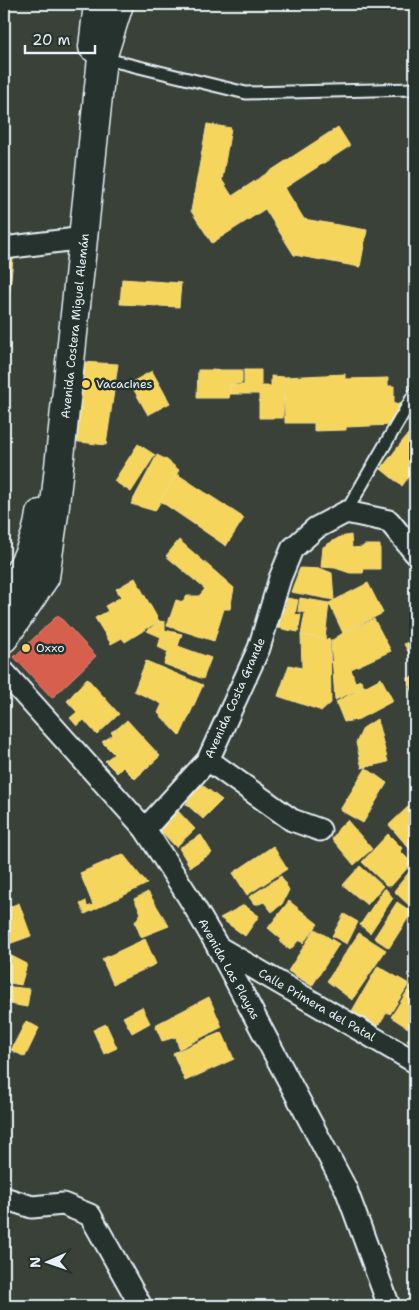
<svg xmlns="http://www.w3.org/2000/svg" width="419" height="1310" viewBox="0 0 419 1310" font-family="'Shantell Sans',sans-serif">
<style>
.homes{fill:#f6d55c;stroke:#f2dd8b}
.shops{fill:#d6604d;stroke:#db8c80}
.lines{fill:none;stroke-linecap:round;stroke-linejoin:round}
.service-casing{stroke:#e8f1f8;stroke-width:15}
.minor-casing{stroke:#e8f1f8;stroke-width:25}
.primary-casing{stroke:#e8f1f8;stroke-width:31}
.service{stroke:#26332d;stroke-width:11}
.minor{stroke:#26332d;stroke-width:21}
.primary{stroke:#26332d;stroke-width:28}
.poi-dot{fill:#ffd166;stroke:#26332d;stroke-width:2}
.labels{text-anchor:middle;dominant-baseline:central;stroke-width:5;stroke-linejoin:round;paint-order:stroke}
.street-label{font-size:12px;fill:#e8f1f8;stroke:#26332d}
.poi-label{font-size:12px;fill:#e8f1f8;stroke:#26332d;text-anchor:start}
</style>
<rect width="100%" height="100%" fill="#3a4138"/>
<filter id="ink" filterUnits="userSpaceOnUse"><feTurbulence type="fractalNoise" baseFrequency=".02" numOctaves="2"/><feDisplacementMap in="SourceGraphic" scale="10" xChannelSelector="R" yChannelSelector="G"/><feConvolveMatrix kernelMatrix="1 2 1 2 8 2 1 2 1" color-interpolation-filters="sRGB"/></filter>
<g filter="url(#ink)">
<g class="homes">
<polygon points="207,124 231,128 222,180 232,196 338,127 350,146 285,188 304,219 367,230 360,267 294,255 265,209 212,243 191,211"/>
<polygon points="13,259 4,346 4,261"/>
<polygon points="122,279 181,283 179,307 120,304"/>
<polygon points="80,362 118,364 106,445 71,441"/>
<polygon points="198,370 242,370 242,383 230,385 230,394 229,398 197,398"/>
<polygon points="244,370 261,370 261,386 271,386 271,376 284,377 283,418 259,418 259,394 230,394 230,385 244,385"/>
<polygon points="152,371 170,403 148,415 130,383"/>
<polygon points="345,374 345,379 388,378 388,386 394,386 394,404 404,404 392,425 346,427 346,430 314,431 314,423 285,423 284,377"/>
<polygon points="415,425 415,468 402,486 381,469"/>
<polygon points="138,444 155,455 131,492 114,481"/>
<polygon points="157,455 167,460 179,470 155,511 131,504"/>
<polygon points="177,474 244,518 226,546 160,501"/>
<polygon points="351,535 352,548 363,547 364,545 380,545 380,569 364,569 363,573 350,573 335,568 321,567 323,547 340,537"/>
<polygon points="179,540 234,588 230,609 224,609 214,641 167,626 176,600 183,602 187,596 199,596 205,589 166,556"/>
<polygon points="300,568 322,569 332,573 334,600 291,592"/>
<polygon points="135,578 159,621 125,642 122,638 111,644 95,618 108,611 105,606 121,597 116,589"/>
<polygon points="368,583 383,613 343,633 329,603"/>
<polygon points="287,598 298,600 295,614 301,615 298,632 273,627 277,606 285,608"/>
<polygon points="300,598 329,603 325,639 301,635 305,613 298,611"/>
<polygon points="374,619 391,651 351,669 355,682 361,680 364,687 335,700 331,641 343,633"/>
<polygon points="159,621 165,622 165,630 182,634 178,646 211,658 203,679 164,664 168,652 158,647 161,637 147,631"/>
<polygon points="301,635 330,640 331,703 322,711 278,696 289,665 302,668"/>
<polygon points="415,638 415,660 413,661 404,644"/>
<polygon points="146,661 203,685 180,736 158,713 162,704 134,691"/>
<polygon points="415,675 415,697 407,679"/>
<polygon points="87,678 119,714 97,735 84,720 77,726 70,718 77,712 67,701"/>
<polygon points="381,678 393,701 357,720 344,722 336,702"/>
<polygon points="377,719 388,762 362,768 356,743 363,728"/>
<polygon points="127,720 160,756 135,779 123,767 117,773 105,761 114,754 102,742 113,735 111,732 118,728"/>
<polygon points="366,768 387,783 363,823 340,810"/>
<polygon points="201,784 222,800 203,819 186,804"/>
<polygon points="413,802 415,806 415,864 409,857 413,853 389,825"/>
<polygon points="176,809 195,829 176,847 157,827"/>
<polygon points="347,820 372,849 354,865 332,839 339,828"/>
<polygon points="388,834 402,848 400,851 412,863 391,886 386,885 362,862"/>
<polygon points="201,835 212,853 190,867 179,848"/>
<polygon points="273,846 287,869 247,895 233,873"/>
<polygon points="123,854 147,884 85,914 80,904 86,901 87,907 93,905 80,873"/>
<polygon points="360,866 383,886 367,905 343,885"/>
<polygon points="414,866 415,866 415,911 394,891"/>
<polygon points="281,876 289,890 282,904 272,912 264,902 259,904 254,904 249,897"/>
<polygon points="385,888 393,898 370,933 360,925"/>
<polygon points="148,892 169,926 141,937 135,922 141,913 134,899"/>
<polygon points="289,901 318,924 303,943 299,940 290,950 279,941 281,939 268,928"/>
<polygon points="397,902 412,912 389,948 374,938"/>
<polygon points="19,903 31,936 6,945 4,937 4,923 8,921 4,909"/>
<polygon points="244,905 259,916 245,936 220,918"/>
<polygon points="344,914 358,922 347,944 332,936"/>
<polygon points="315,929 339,944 312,986 288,971"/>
<polygon points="359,933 386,950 352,1000 327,981"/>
<polygon points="145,939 156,964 113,984 102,959"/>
<polygon points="4,952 27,964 21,985 4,982"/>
<polygon points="378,966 409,984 390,1014 387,1012 378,1026 352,1011"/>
<polygon points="415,979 415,1017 408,1028 391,1017"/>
<polygon points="4,986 30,989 27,1007 4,1003"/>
<polygon points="209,997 222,1027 179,1049 176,1037 162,1041 155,1025"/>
<polygon points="142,1007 150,1023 132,1033 123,1017"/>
<polygon points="26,1021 39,1028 25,1057 11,1050"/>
<polygon points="106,1024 117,1048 104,1054 93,1030"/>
<polygon points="415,1026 415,1046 407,1041"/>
<polygon points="222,1032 234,1059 185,1081 173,1053"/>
<polygon points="4,1047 6,1047 5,1062 8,1062 6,1089 4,1089"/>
</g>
<polygon class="shops" points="58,615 96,656 52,698 14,657"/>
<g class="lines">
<defs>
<g id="service">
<polyline points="102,58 246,93 415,89"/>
<polyline points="346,512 415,393"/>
</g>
<g id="minor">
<polyline points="4,248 84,238"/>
<polyline points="4,672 145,829 188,896 218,947 346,1189 389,1306"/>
<polyline points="208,760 292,820 320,830"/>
<polyline points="145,829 208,760 259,648 280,578 292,549 316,528 346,512 389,521 415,553"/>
<polyline points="218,947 415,1062"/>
<polyline points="4,1198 32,1207 63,1204 90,1215 141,1306"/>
</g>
<g id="primary">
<polyline points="93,47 98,4"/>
<path d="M 4,600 C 19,573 36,546 40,514"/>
<polyline points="4,638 45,577 54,514 102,58 119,4"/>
</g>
</defs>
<use href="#service" class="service-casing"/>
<use href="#minor" class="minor-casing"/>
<use href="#primary" class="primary-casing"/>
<use href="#service" class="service"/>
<use href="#minor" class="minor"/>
<use href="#primary" class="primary"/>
</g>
</g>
<g class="poi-dot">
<circle cx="86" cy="384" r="5"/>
<circle cx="26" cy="648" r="5"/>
</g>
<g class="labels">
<g class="street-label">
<text transform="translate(75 326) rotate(-84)">Avenida Costera Miguel Alemán</text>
<text transform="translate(235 698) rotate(-66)">Avenida Costa Grande</text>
<text transform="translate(229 969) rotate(61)">Avenida Las Playas</text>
<text transform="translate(317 1005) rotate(30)">Calle Primera del Patal</text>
</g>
<g class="poi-label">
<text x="96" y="384">Vacacines</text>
<text x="36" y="648">Oxxo</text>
</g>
</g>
<rect width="419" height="1310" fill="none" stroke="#26332d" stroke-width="20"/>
<rect x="10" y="10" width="399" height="1290" fill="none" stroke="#e8f1f8" stroke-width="2" filter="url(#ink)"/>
<g transform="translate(48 1262) rotate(268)" stroke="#26332d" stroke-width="4" paint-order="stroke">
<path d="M0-4L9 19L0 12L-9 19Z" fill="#e8f1f8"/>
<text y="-8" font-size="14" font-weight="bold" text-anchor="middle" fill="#e8f1f8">N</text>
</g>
<path d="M25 45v8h70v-8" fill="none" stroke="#e8f1f8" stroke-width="2.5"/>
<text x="32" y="45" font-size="15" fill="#e8f1f8" stroke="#26332d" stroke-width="4" paint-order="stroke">20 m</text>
</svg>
